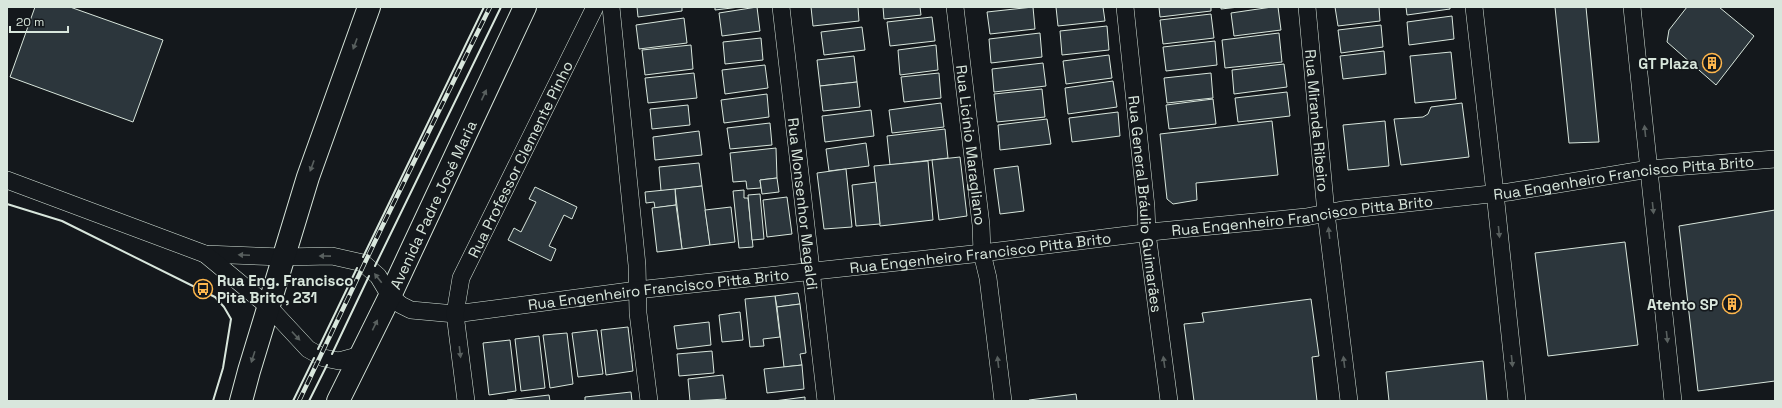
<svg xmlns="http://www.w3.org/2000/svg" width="1782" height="408" viewBox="0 0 1782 408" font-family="'Space Grotesk',sans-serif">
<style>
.building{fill:#2c363c;stroke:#d8e6dc}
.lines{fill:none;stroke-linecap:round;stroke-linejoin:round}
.street-casing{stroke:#d8e6dc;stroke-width:18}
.primary-casing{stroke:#d8e6dc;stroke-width:24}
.street{stroke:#14181c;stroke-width:17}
.primary{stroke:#14181c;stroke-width:22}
.rail-casing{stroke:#d8e6dc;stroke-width:4.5}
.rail{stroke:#14181c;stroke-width:3;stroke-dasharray:9;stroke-linecap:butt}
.wall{stroke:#d8e6dc;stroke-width:2}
.oneway{fill:#59605f}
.labels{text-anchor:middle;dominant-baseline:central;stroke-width:3;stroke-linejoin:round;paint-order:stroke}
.poi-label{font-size:15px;font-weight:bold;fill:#d8e6dc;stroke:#14181c;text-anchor:end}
.street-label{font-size:15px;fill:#d8e6dc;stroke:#14181c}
</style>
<rect width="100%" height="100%" fill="#14181c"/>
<g class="building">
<polygon points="35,7 70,7 163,40 133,122 10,77"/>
<polygon points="637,7 682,7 682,11 638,17"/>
<polygon points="715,7 740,7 715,10"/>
<polygon points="757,7 760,31 722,36 719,13"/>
<polygon points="811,7 858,7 859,21 813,26"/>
<polygon points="883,7 920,7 921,15 884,19"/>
<polygon points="1033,7 1035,29 990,34 987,12"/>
<polygon points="1056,7 1103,7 1105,21 1058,26"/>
<polygon points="1159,7 1211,7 1211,11 1160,17"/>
<polygon points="1221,7 1239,7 1221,9"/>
<polygon points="1272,7 1278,7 1281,30 1234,36 1231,13"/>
<polygon points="1335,7 1379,7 1380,21 1338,26"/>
<polygon points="1406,7 1450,7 1450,9 1407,15"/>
<polygon points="1555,7 1586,7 1599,142 1569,143"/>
<polygon points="1687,7 1719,7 1754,36 1716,85 1667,42 1669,30"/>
<polygon points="1211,14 1214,38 1163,44 1160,20"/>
<polygon points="1452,16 1454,39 1409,45 1407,22"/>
<polygon points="932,17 935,41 890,46 887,22"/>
<polygon points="684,18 687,43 639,49 636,25"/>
<polygon points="1381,25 1383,47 1341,53 1338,30"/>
<polygon points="1107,26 1109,50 1062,55 1060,31"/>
<polygon points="862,27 865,50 824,55 821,32"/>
<polygon points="1040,33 1042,57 991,63 989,39"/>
<polygon points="1279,33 1282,62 1225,68 1222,40"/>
<polygon points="761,38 763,60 725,64 723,42"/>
<polygon points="1215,41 1217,65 1166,71 1163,47"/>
<polygon points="691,45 693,69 645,75 642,50"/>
<polygon points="936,45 938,70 900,75 898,50"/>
<polygon points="1384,51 1386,74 1343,79 1340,56"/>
<polygon points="1451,52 1456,99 1415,103 1410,56"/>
<polygon points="1109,55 1112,78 1066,84 1063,61"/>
<polygon points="854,56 857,82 820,86 817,60"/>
<polygon points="1043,63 1046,86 994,92 992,69"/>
<polygon points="1284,64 1287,87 1234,94 1232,70"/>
<polygon points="765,65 768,88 725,94 722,70"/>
<polygon points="694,73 697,98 648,103 645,78"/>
<polygon points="939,73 941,98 904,102 901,77"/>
<polygon points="1211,73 1213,98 1167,103 1164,78"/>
<polygon points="1113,81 1117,107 1068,114 1065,88"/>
<polygon points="857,82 860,107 823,111 820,86"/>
<polygon points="1042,89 1045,117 997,122 994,94"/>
<polygon points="1287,92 1290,116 1238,122 1235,98"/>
<polygon points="767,94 769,117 724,123 721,100"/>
<polygon points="1213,99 1216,124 1169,129 1166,105"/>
<polygon points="941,103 944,127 892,133 889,110"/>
<polygon points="1462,103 1469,157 1401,165 1394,119 1423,117 1428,114 1431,107"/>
<polygon points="688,105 690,125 652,129 650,109"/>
<polygon points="871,110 874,136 825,142 822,116"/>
<polygon points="1118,112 1120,136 1072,142 1069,118"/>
<polygon points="1047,119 1051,144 1000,150 998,125"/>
<polygon points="1272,121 1278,175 1196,183 1197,200 1173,204 1167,199 1160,134"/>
<polygon points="1385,121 1389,166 1348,170 1343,125"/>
<polygon points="770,123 772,145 730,149 727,128"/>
<polygon points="945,129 948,158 890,165 887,136"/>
<polygon points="699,131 702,155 655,160 653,137"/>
<polygon points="866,143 869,166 829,171 826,149"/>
<polygon points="776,148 777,178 760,180 761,188 747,189 746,181 733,182 730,153"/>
<polygon points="960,157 967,216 939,220 932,160"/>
<polygon points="928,161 933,220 880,226 874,166"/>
<polygon points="699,163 702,186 661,191 659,167"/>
<polygon points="1018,166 1024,211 1000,214 994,169"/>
<polygon points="846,169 852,227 824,229 817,173"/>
<polygon points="777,178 779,192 762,194 760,180"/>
<polygon points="876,182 880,224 856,226 852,185"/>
<polygon points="702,186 710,245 682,249 675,189"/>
<polygon points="535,187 577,207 572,219 564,215 549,246 556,249 551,261 508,240 514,228 521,232 536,202 529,199"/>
<polygon points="675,189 676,205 655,208 654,202 646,203 645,192"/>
<polygon points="744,190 744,198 748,198 753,247 739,248 733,191"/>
<polygon points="760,194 764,239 752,240 748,195"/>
<polygon points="787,197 792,234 767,237 763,200"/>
<polygon points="676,205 682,249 657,252 652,208"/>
<polygon points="731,207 735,242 710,245 705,210"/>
<polygon points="1775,210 1775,381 1698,391 1679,226"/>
<polygon points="1625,242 1638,345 1548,356 1535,253"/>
<polygon points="798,293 800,304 777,307 775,296"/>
<polygon points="775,296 780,337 763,339 764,346 750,347 745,299"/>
<polygon points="1311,299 1319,356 1312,357 1317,401 1194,401 1184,324 1204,322 1202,313"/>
<polygon points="800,304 806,353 800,354 802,365 784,367 777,307"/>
<polygon points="740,312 743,340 722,342 719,315"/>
<polygon points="709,322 711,345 677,349 674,326"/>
<polygon points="628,327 633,371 606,375 601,330"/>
<polygon points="597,330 603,374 578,377 572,333"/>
<polygon points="567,333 573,384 550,388 543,335"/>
<polygon points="539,336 545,388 521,391 515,339"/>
<polygon points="510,340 516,391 489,395 483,343"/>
<polygon points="712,351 714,373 679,376 677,354"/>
<polygon points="1483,361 1487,401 1389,401 1386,372"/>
<polygon points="802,365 804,389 767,393 764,369"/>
<polygon points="723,375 726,399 690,401 688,379"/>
<polygon points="631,392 632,401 585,401 585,397"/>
<polygon points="1076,394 1077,401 1029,401 1029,400"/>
<polygon points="549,395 550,401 507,401 507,400"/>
<polygon points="805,397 805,401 774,401"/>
</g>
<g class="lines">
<defs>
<g id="street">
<polyline points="611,7 637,265 638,313 649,401"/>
<path id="s1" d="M 781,7 L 826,401"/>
<path id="s2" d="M 955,7 L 981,225 L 982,253 L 988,278 L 1003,401"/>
<path id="s3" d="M 1125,7 L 1146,207 L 1147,233 L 1169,401"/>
<path id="s4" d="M 1307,7 L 1326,213 L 1349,401"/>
<polyline points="1474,7 1495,193 1517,401"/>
<polyline points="1632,7 1673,401"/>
<path id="s5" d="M 7,180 L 205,254 L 283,257 L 332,256 L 363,263 L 378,276 L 390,296 L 401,305 L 411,310 L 455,314 L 637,290 L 982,253 L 1160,231 L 1306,217 L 1342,210 L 1509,192 L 1649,169 L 1775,159"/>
<polyline points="205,254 269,307 308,349 324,358 339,361 361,355"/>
<path id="s6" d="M 466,401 L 455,314 L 461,278 L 595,7"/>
</g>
<g id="primary">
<polyline points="241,401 249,371 308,177 369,7"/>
<path id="s7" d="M 338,401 L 390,296 L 525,7"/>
</g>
</defs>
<use href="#street" class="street-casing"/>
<use href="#primary" class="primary-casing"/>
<use href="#street" class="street"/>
<use href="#primary" class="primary"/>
<defs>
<polyline id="rail" points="299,401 381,229 490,7"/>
</defs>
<use href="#rail" class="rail-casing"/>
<use href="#rail" class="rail"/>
<g class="wall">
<polyline points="7,204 62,221 215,297 224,307 231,319 223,368 213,401"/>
<polyline points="363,257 484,7"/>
<polyline points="375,266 501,7"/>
<polyline points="318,349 357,268"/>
<polyline points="332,354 369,276"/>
<polyline points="293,401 314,358"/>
<polyline points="309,401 327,365"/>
</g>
</g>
<defs><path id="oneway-solid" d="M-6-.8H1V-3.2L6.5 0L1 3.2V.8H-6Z"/></defs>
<g class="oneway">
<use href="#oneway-solid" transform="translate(355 44) rotate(110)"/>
<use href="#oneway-solid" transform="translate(484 95) rotate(-65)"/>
<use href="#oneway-solid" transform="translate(1645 131) rotate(-96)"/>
<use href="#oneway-solid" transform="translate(312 166) rotate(110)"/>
<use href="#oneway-solid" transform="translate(1653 208) rotate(84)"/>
<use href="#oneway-solid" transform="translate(1499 232) rotate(84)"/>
<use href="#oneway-solid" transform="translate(1329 233) rotate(-97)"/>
<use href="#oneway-solid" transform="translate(244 255) rotate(-177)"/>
<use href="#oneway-solid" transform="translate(325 256) rotate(-179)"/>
<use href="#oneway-solid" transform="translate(378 278) rotate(-128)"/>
<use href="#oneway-solid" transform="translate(375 325) rotate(-64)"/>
<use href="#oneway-solid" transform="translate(296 336) rotate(47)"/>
<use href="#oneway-solid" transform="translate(1667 337) rotate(84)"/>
<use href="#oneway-solid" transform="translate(460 352) rotate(83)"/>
<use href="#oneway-solid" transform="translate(253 357) rotate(108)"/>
<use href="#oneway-solid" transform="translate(1512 361) rotate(84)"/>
<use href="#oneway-solid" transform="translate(998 362) rotate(-97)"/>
<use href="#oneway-solid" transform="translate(1164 362) rotate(-98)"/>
<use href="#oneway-solid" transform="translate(1344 362) rotate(-97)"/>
</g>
<defs>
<symbol id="building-ring" viewBox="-11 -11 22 22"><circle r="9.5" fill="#14181c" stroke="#ffb74d" stroke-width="1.5"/><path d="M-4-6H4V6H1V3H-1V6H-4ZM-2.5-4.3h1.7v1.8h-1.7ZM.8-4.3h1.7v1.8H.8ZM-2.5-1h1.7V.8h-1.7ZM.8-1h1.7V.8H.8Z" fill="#ffb74d"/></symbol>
<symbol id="bus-ring" viewBox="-11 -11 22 22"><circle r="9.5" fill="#14181c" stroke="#ffb74d" stroke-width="1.5"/><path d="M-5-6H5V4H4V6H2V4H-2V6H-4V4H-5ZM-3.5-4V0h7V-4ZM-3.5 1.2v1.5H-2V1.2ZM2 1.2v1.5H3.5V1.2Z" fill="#ffb74d"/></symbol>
</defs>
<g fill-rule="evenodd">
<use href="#building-ring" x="1701" y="52" width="22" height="22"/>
<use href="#bus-ring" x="192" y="278" width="22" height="22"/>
<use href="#building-ring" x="1721" y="293" width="22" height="22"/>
</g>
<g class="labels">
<g class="poi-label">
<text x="1698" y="63">GT Plaza</text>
<text x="217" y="280" text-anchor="start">Rua Eng. Francisco<tspan x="217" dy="17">Pita Brito, 231</tspan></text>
<text x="1718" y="304">Atento SP</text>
</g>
<g class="street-label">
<text stroke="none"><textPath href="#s4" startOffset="114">Rua Miranda Ribeiro</textPath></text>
<text stroke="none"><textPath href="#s2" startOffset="139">Rua Licínio Maragliano</textPath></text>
<text stroke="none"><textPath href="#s6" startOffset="257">Rua Professor Clemente Pinho</textPath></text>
<text stroke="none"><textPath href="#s5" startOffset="1660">Rua Engenheiro Francisco Pitta Brito</textPath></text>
<text stroke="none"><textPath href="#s7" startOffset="218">Avenida Padre José Maria</textPath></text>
<text stroke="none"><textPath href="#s1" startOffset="198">Rua Monsenhor Magaldi</textPath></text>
<text stroke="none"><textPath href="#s3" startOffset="198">Rua General Bráulio Guimarães</textPath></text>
<text stroke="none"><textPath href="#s5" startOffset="1336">Rua Engenheiro Francisco Pitta Brito</textPath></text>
<text stroke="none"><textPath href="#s5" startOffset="1012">Rua Engenheiro Francisco Pitta Brito</textPath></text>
<text stroke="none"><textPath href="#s5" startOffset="688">Rua Engenheiro Francisco Pitta Brito</textPath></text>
</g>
</g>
<rect width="1782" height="408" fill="none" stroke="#d8e6dc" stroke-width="16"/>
<path d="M10 26v6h58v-6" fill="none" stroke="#d8e6dc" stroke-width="2"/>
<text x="16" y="26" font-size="12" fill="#d8e6dc" stroke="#14181c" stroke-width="3" paint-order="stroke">20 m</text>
</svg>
